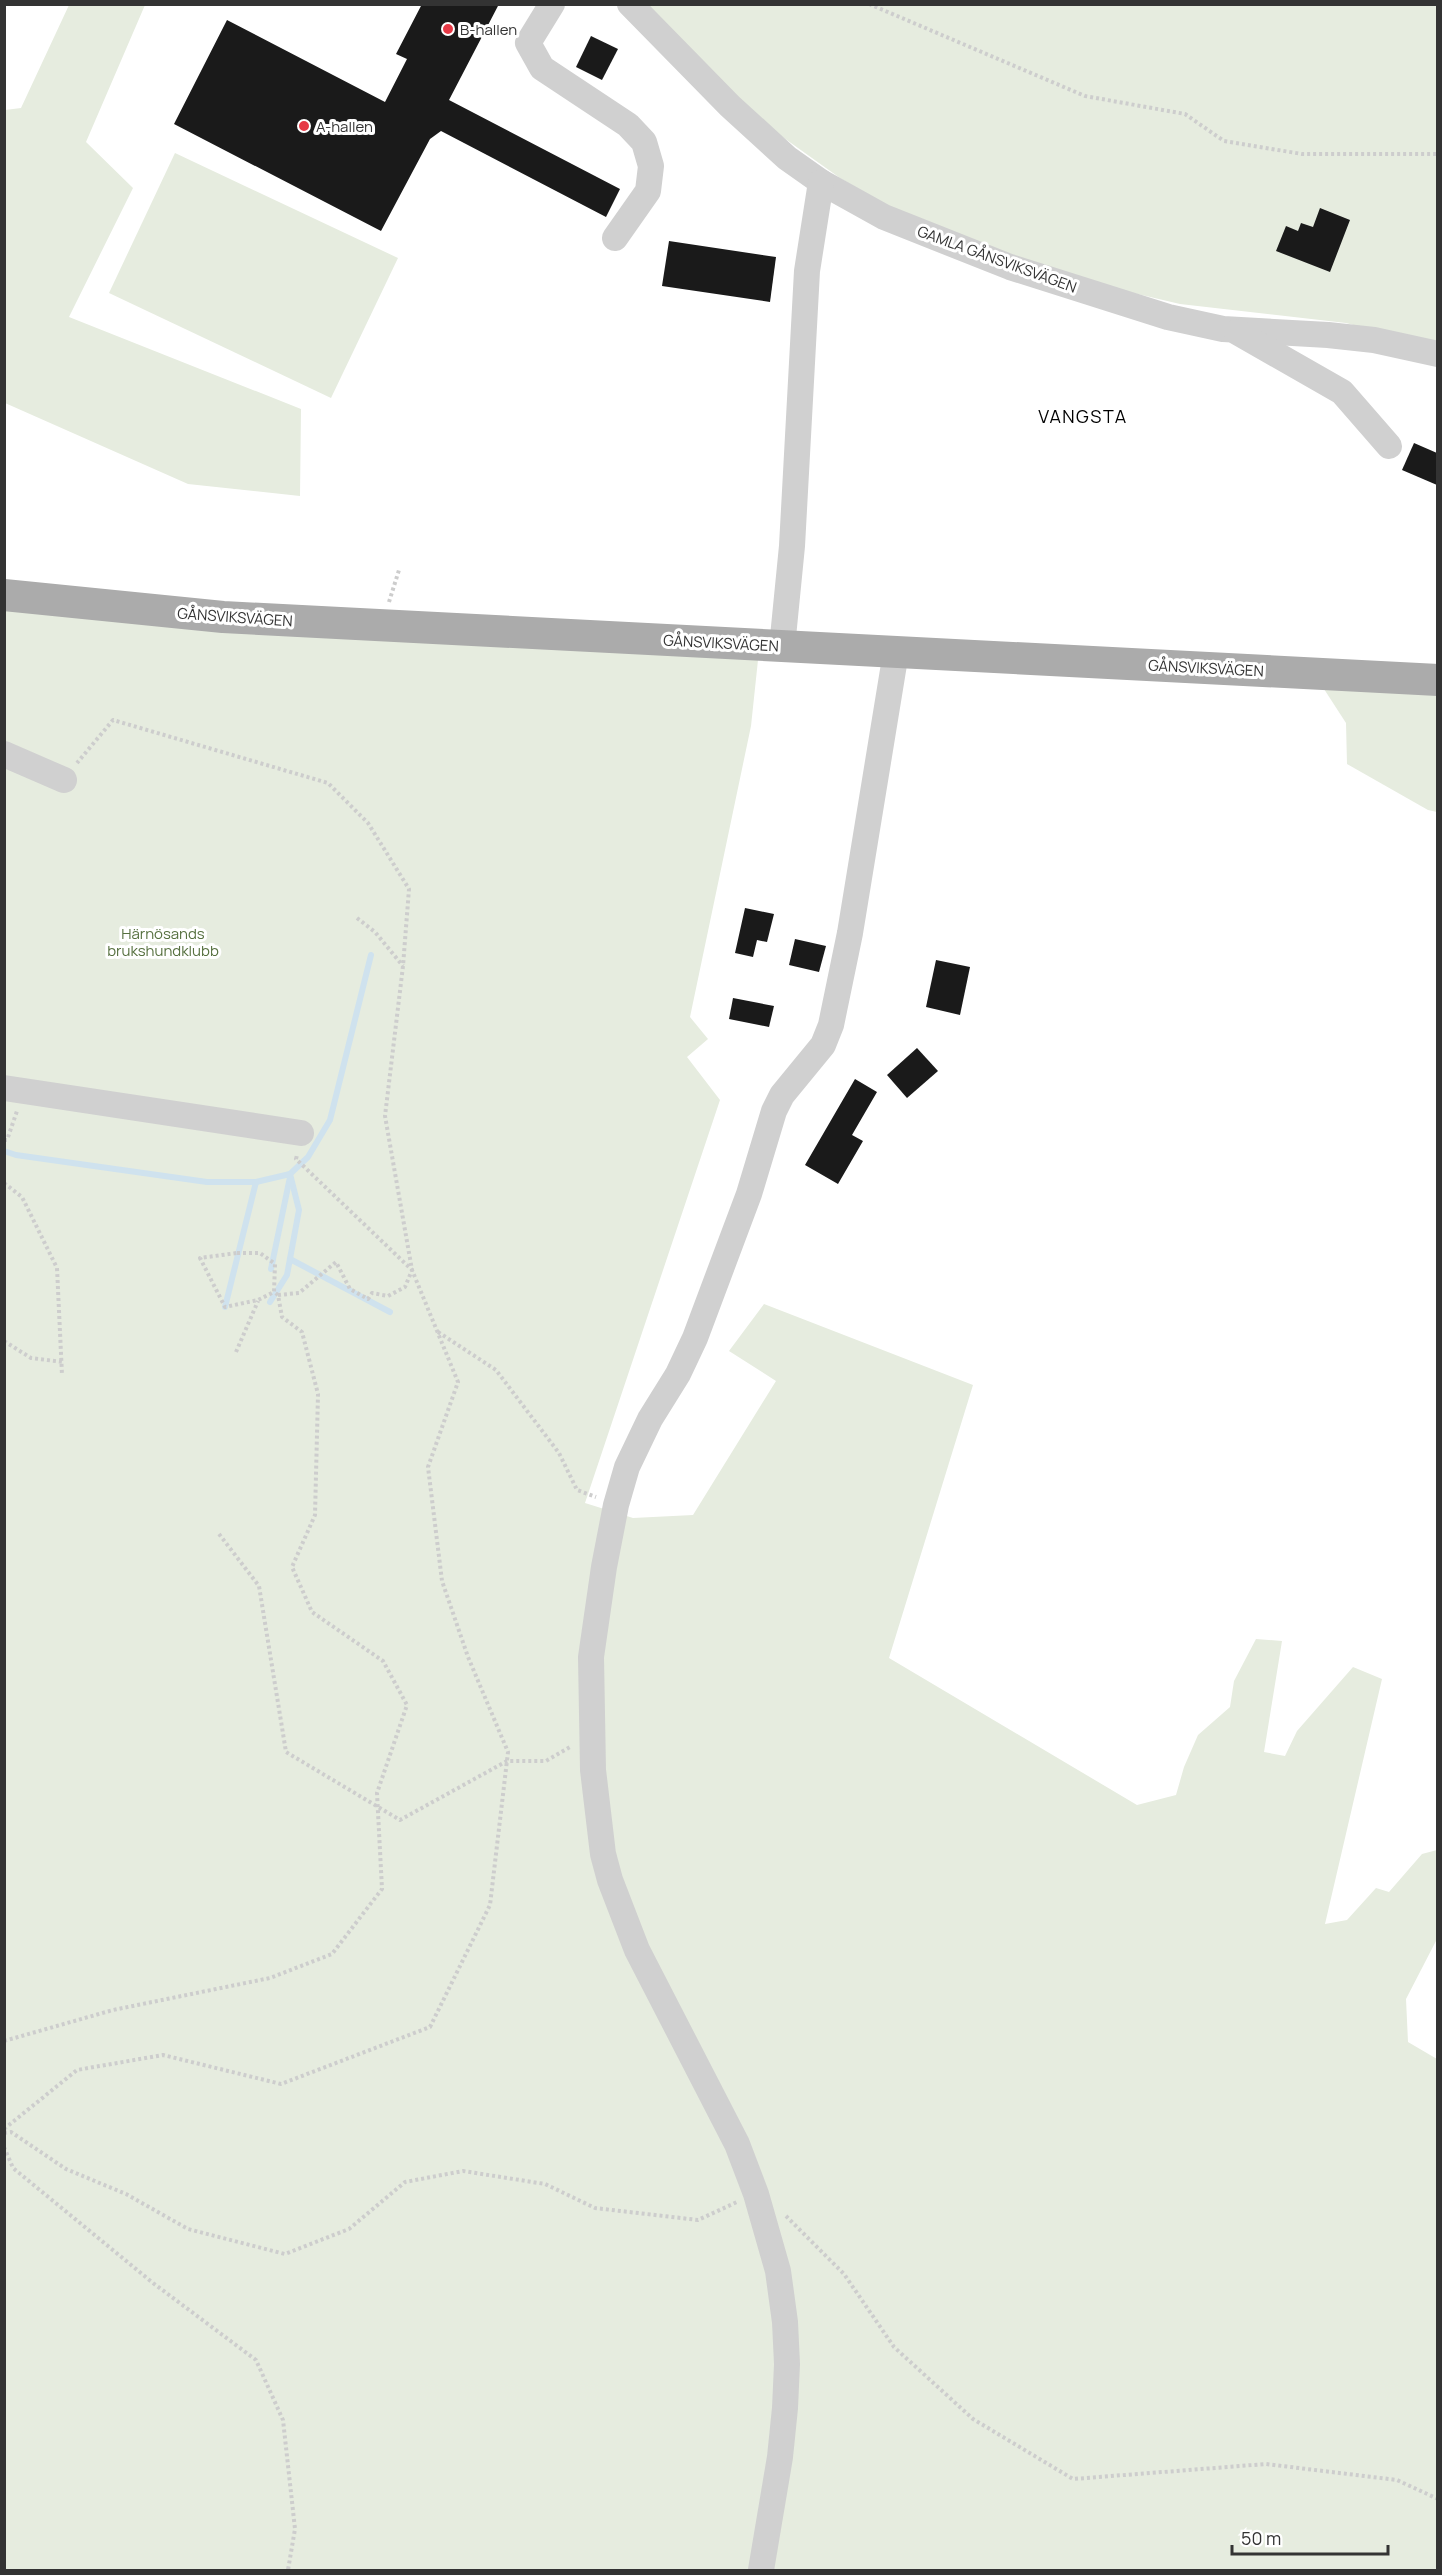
<svg xmlns="http://www.w3.org/2000/svg" width="1442" height="2575" viewBox="0 0 1442 2575" font-family="Manrope,sans-serif">
<style>
.green{fill:#e6ecdf}
.lines{fill:none;stroke-linecap:round;stroke-linejoin:round}
.stream{stroke:#cfe2ee;stroke-width:6}
.building{fill:#1a1a1a}
.path{stroke:#cdcdcd;stroke-width:4;stroke-dasharray:3 3;stroke-linecap:butt}
.minor{stroke:#d0d0d0;stroke-width:26}
.major{stroke:#ababab;stroke-width:32}
.poi-dot{fill:#e63946;stroke:#fff;stroke-width:2}
.labels{text-anchor:middle;dominant-baseline:central;stroke-width:6;stroke-linejoin:round;paint-order:stroke}
.poi-label{font-size:15px;fill:#333;stroke:#fff;text-anchor:start}
.street-label{font-size:15px;fill:#333;stroke:#fff}
.park-label{font-size:15px;fill:#56703f;stroke:#fff}
.quarter-label{font-size:18px;letter-spacing:1.5px;fill:#000;stroke:#fff}
</style>
<rect width="100%" height="100%" fill="#fff"/>
<g class="green">
<polygon points="69,5 145,5 86,142 133,188 69,317 301,409 300,496 188,484 5,403 5,110 21,108"/>
<polygon points="644,5 1437,5 1437,348 1346,323 1180,304 1129,292 1076,277 907,218 840,178 770,128"/>
<polygon points="175,153 398,258 331,398 109,293"/>
<polygon points="4,605 758,660 751,726 690,1017 708,1039 687,1057 720,1100 585,1503 633,1518 693,1515 776,1381 729,1351 764,1304 973,1385 889,1658 1137,1805 1176,1795 1184,1767 1198,1735 1230,1707 1234,1681 1256,1639 1282,1641 1264,1752 1285,1756 1297,1731 1353,1667 1382,1679 1325,1924 1347,1920 1376,1888 1389,1892 1422,1854 1437,1850 1437,1939 1406,1999 1408,2042 1437,2059 1437,2570 5,2570"/>
<polygon points="1437,685 1437,812 1428,810 1347,764 1346,723 1324,689"/>
</g>
<g class="lines">
<g class="stream">
<polyline points="4,1151 16,1155 207,1182 256,1182 290,1174 308,1157 330,1120 371,955"/>
<polyline points="290,1259 390,1312"/>
<polyline points="271,1269 290,1177"/>
<polyline points="270,1302 287,1275 299,1210 290,1174"/>
<polyline points="225,1307 256,1182"/>
</g>
</g>
<g class="building">
<polygon points="422,4 499,4 449,100 620,189 606,217 441,131 430,139 381,231 174,124 227,20 385,102 407,59 396,54"/>
<polygon points="591,36 618,49 602,80 576,67"/>
<polygon points="1320,208 1350,220 1330,272 1276,251 1286,226 1298,231 1301,223 1313,227"/>
<polygon points="669,241 776,257 770,302 662,286"/>
<polygon points="1414,443 1437,453 1437,485 1402,470"/>
<polygon points="745,908 774,914 767,942 757,940 753,957 735,953"/>
<polygon points="795,939 826,946 819,972 789,965"/>
<polygon points="936,960 970,967 960,1015 926,1007"/>
<polygon points="733,998 774,1006 769,1027 729,1019"/>
<polygon points="917,1048 938,1071 907,1098 887,1075"/>
<polygon points="855,1079 877,1092 852,1135 863,1141 838,1184 805,1165"/>
</g>
<g class="lines">
<g class="path">
<polyline points="869,4 1085,96 1185,114 1224,141 1302,154 1438,154"/>
<polyline points="389,602 399,570"/>
<polyline points="357,918 375,932 403,966"/>
<polyline points="4,1140 7,1140 17,1111"/>
<polyline points="4,1183 22,1197 57,1268 62,1375"/>
<polygon points="237,1253 260,1253 275,1264 274,1292 258,1300 225,1307 200,1258"/>
<polyline points="278,1295 299,1293 336,1262 350,1289 368,1299 372,1293 388,1296 405,1287 412,1270 296,1159 297,1155"/>
<polyline points="438,1332 496,1370 559,1453 577,1490 596,1497"/>
<polyline points="4,1341 31,1358 63,1362"/>
<polyline points="236,1352 258,1301"/>
<polyline points="219,1534 259,1586 286,1752 400,1820 507,1761 546,1761 570,1747"/>
<polyline points="4,2041 113,2010 270,1978 332,1954 382,1889 377,1793 407,1705 383,1661 312,1612 292,1567 315,1515 318,1394 302,1332 282,1317 278,1295 274,1292"/>
<polyline points="4,2129 77,2070 163,2055 281,2084 430,2027 490,1905 508,1752 468,1657 442,1581 428,1467 458,1382 412,1270 385,1116 403,966 409,889 368,823 328,783 113,720 77,763"/>
<polyline points="4,2133 11,2132 66,2169 126,2194 188,2229 285,2254 349,2229 405,2182 463,2171 545,2184 595,2208 698,2220 737,2202"/>
<polyline points="4,2147 13,2168 153,2283 256,2360 283,2420 295,2529 288,2570"/>
<polyline points="786,2216 844,2274 894,2347 973,2419 1073,2479 1266,2464 1397,2480 1438,2499"/>
</g>
<g class="minor">
<polyline points="552,4 528,43 542,68 628,125 644,142 651,166 648,191 615,238"/>
<polyline points="630,4 730,106 787,158 821,182 884,217 1010,267 1168,317 1223,329 1328,335 1374,340 1438,354"/>
<polyline points="1237,332 1342,392 1389,446"/>
<polyline points="782,647 792,546 807,271 821,182"/>
<polyline points="4,754 64,780"/>
<polyline points="4,1088 301,1133"/>
<polyline points="761,2570 780,2457 785,2408 787,2364 785,2322 778,2271 756,2194 737,2144 637,1950 610,1880 603,1854 593,1770 591,1657 604,1567 616,1505 627,1467 650,1419 678,1374 695,1338 749,1194 774,1111 782,1095 823,1045 831,1025 850,933 896,652"/>
</g>
<polyline class="major" points="4,595 223,617 1438,680"/>
</g>
<g class="poi-dot">
<circle cx="448" cy="29" r="6"/>
<circle cx="304" cy="126" r="6"/>
</g>
<g class="labels">
<g class="poi-label">
<text x="460" y="29">B-hallen</text>
<text x="316" y="126">A-hallen</text>
</g>
<g class="street-label">
<text transform="translate(997 259) rotate(20)">GAMLA GÅNSVIKSVÄGEN</text>
<text transform="translate(235 617) rotate(4)">GÅNSVIKSVÄGEN</text>
<text transform="translate(721 643) rotate(3)">GÅNSVIKSVÄGEN</text>
<text transform="translate(1206 668) rotate(3)">GÅNSVIKSVÄGEN</text>
</g>
<g class="park-label">
<text x="163" y="933">Härnösands<tspan x="163" dy="17">brukshundklubb</tspan></text>
</g>
<g class="quarter-label">
<text x="1083" y="416">VANGSTA</text>
</g>
</g>
<rect width="1442" height="2575" fill="none" stroke="#333333" stroke-width="12"/>
<path d="M1232 2545v9h156v-9" fill="none" stroke="#333333" stroke-width="3"/>
<text x="1241" y="2545" font-size="18" fill="#333333" stroke="#ffffff" stroke-width="4.5" paint-order="stroke">50 m</text>
</svg>
